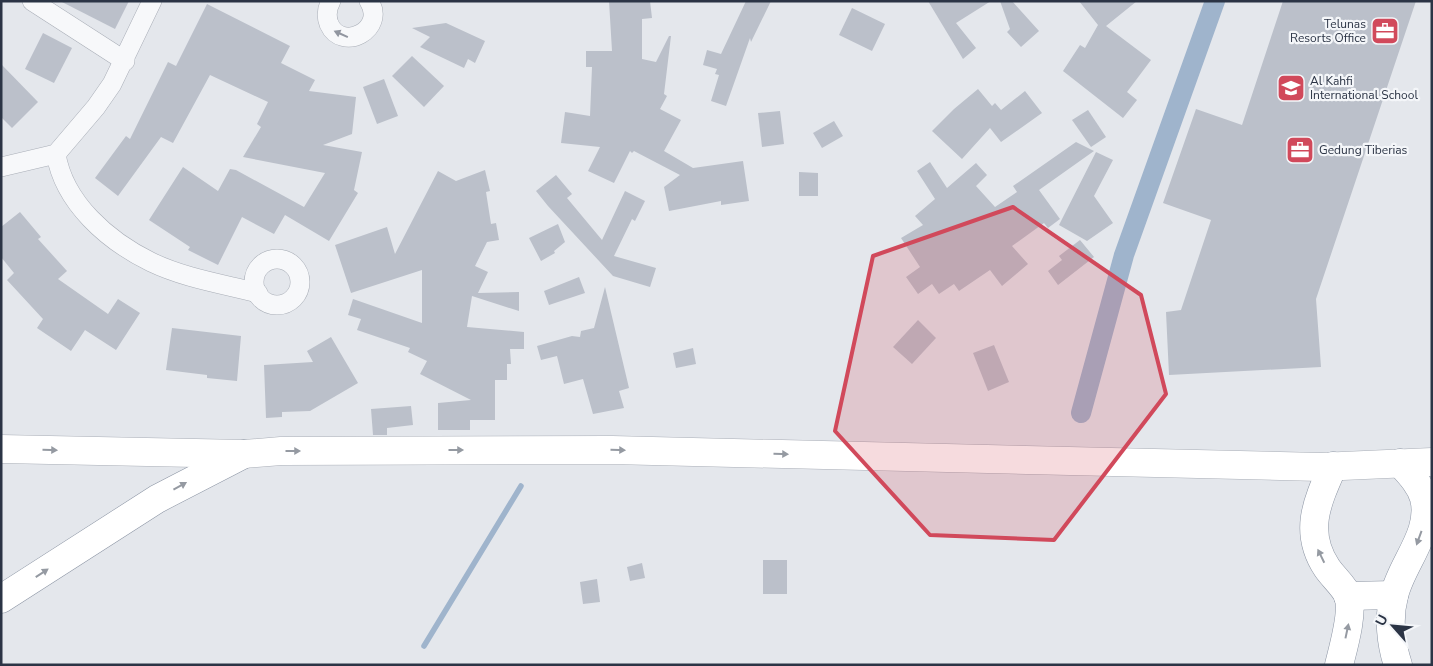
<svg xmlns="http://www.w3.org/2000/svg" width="1433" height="666" viewBox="0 0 1433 666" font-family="'Nunito Sans',sans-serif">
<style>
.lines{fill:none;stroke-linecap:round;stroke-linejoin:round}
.stream{stroke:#9fb4cc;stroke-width:5.5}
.canal{stroke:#9fb4cc;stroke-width:20}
.building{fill:#bbc0ca}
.street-casing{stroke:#a9aeb7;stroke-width:20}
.secondary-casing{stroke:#a9aeb7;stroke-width:29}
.highway-casing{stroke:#8b94a3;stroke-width:29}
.street{stroke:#f7f8fa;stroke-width:19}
.secondary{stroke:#fff;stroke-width:28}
.highway{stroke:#fff;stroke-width:28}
.oneway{fill:#9196a0}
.oneway2{fill:#959aa2}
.marked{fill:#d1495b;fill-opacity:0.2;stroke:#d1495b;stroke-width:4;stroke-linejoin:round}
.labels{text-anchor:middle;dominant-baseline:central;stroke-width:4.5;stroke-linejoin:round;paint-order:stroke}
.poi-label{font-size:12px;fill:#2b3445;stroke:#f4f6f9;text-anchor:start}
</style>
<rect width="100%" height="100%" fill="#e4e7ec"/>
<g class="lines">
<polyline class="stream" points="424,646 521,486"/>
<polyline class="canal" points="1081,413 1124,255 1215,1"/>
</g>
<g class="building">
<polygon points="60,1 129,1 115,29"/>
<polygon points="609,1 650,1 652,18 642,19 642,59 656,62 669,36 671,36 664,94 667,96 660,109 681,120 664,151 693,168 743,161 749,201 721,205 721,201 669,211 664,187 680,175 634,151 632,153 630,151 614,183 588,171 600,147 561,143 565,112 590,116 592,67 586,67 586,51 612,51"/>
<polygon points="746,1 771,1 751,42 750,38 726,106 711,101 719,75 715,74 717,69 703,65 707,50 721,54"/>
<polygon points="928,1 991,1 956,23 976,48 963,59"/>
<polygon points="1000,1 1012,1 1039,31 1021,47 1007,32 1010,29"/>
<polygon points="1079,1 1137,1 1106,26 1151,60 1127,92 1137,100 1123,118 1063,71 1080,45 1085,48 1098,25"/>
<polygon points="1283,1 1416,1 1316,299 1321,367 1169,375 1166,312 1181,310 1211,220 1163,203 1196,109 1242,125"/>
<polygon points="207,4 290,46 281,63 315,80 309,91 356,97 352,134 323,145 362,152 354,190 358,193 329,241 285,215 274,234 242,217 218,265 188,250 190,247 149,220 183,167 218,191 230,169 236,170 304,207 325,173 243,157 261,127 257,124 268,102 210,75 173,143 161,137 118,196 95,178 126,136 130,139 168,62 176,66"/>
<polygon points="852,8 885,24 872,51 839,35"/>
<polygon points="446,23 485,41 475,63 468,59 464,68 420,47 430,37 412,28"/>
<polygon points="43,33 72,48 54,83 25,69"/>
<polygon points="412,56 444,86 424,107 392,76"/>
<polygon points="1,64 38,102 12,128 1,117"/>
<polygon points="384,79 398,116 377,124 363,87"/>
<polygon points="978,89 992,106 995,103 1001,110 1025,91 1042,113 1001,142 990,128 962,159 932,131 954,109"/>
<polygon points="1088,110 1106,137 1091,147 1072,120"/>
<polygon points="780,111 784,144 762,147 758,113"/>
<polygon points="834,121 843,136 822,148 813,133"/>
<polygon points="1076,142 1094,151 1039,190 1060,219 1048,228 1044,223 1012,246 1028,264 1002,286 990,270 959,291 954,284 939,294 932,284 918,294 906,277 920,267 901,238 923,225 915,216 935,199 917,171 930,162 947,188 976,163 987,175 976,186 995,207 1017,192 1013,186"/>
<polygon points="1096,152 1113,160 1094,196 1113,223 1087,241 1059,225"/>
<polygon points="485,170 490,191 486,192 491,224 496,223 499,240 487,242 475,266 488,272 478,293 519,292 519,311 472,296 467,327 524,332 524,349 510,349 511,364 507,364 507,380 495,380 495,420 470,420 470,430 438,430 438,403 471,400 420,374 427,361 408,352 410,348 357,330 361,319 348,315 353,299 422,323 422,270 351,293 335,245 387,227 395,254 438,171 456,181"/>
<polygon points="799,172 818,173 818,196 799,196"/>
<polygon points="556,175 572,194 567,198 602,240 625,191 645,201 635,221 632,219 614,256 656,268 650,287 613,276 548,206 536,191"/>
<polygon points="20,212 41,237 38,239 67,271 58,279 108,314 118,299 140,313 116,350 85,330 71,351 37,328 43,319 7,280 14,273 1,257 1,227"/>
<polygon points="558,224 565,242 554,251 555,253 541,261 529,238"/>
<polygon points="1080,240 1094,257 1058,285 1048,271 1062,260 1059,256"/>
<polygon points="579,277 585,293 549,305 544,291"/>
<polygon points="605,287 629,388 619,391 624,408 593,414 583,379 564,384 557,356 541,360 537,346 572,336 580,337 581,331 594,328"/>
<polygon points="918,320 936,338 912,364 893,347"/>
<polygon points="172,328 241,336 237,381 207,378 207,375 166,370"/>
<polygon points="331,337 358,383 310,411 282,412 282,417 266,418 264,365 313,362 307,351"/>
<polygon points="994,345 1009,382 988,391 973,353"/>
<polygon points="693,348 696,364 676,368 673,353"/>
<polygon points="411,406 413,425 387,428 387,435 373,435 371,409"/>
<rect x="763" y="560" width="24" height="34"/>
<polygon points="642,563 645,578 630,581 627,567"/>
<polygon points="597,579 600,602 583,604 580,582"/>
</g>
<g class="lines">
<defs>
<g id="street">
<polyline points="32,1 125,61"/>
<path d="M 331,1 C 327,8 326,16 329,24 C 342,53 387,29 369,1"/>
<path d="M 56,154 C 64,203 108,241 151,262 C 184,278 223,284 258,293"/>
<polyline points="1,167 56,154 96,107 112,84 152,1"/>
<circle cx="277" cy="282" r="23"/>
</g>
<polyline id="secondary" points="1,449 244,454 281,451 612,450 1320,467 1432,462"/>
<g id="highway">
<path d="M 1333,466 C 1317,502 1303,532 1327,568 C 1333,577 1345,587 1348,596 C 1354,611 1343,649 1339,665"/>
<polyline points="1348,596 1394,595"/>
<polyline points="1,599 157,499 244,454"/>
<path d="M 1398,665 C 1391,644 1388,618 1394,596 C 1401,564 1433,533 1424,498 C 1420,484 1409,473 1400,463"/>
</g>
</defs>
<use href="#street" class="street-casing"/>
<use href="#secondary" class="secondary-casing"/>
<use href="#highway" class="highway-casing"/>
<use href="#street" class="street"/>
<use href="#secondary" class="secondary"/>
<use href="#highway" class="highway"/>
</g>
<defs><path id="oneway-solid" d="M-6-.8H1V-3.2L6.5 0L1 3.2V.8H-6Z" transform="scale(1.25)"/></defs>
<use class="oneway" href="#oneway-solid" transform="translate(341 34) rotate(-156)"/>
<g class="oneway2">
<use href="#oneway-solid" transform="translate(50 450) rotate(1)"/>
<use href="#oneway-solid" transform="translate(456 450)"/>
<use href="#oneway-solid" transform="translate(618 450) rotate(1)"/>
<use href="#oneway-solid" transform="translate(293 451)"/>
<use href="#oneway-solid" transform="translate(781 454) rotate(1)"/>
<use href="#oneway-solid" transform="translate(180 486) rotate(-29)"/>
<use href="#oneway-solid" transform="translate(1419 538) rotate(110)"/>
<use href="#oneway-solid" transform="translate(1321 556) rotate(-116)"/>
<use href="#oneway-solid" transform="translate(42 573) rotate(-33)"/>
<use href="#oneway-solid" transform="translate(1347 631) rotate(-78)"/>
</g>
<path class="marked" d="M 1013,207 L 1141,295 L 1166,394 L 1054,540 L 930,535 L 835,431 L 873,256 Z"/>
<defs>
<symbol id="office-square" viewBox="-11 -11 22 22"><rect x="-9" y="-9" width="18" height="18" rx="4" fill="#d1495b" stroke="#f4f6f9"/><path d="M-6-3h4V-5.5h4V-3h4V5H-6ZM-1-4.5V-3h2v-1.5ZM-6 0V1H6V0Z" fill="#fff"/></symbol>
<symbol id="school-square" viewBox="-11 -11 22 22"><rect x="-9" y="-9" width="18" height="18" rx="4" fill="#d1495b" stroke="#f4f6f9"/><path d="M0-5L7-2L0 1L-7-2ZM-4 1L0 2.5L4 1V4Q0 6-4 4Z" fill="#fff"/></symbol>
</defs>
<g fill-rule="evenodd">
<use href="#office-square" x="1369" y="15" width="32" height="32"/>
<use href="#school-square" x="1275" y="72" width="32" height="32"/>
<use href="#office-square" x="1284" y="134" width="32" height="32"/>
</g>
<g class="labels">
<g class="poi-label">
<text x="1366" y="24" text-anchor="end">Telunas<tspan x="1366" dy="14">Resorts Office</tspan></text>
<text x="1310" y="81">Al Kahfi<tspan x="1310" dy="14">International School</tspan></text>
<text x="1319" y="150">Gedung Tiberias</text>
</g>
</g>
<rect width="1433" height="666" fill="none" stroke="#2b3445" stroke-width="5"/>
<g transform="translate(1393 626) rotate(297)" stroke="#f4f6f9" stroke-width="4" paint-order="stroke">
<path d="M0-4L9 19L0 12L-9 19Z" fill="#2b3445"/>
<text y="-8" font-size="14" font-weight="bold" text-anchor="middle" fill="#2b3445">U</text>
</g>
</svg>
